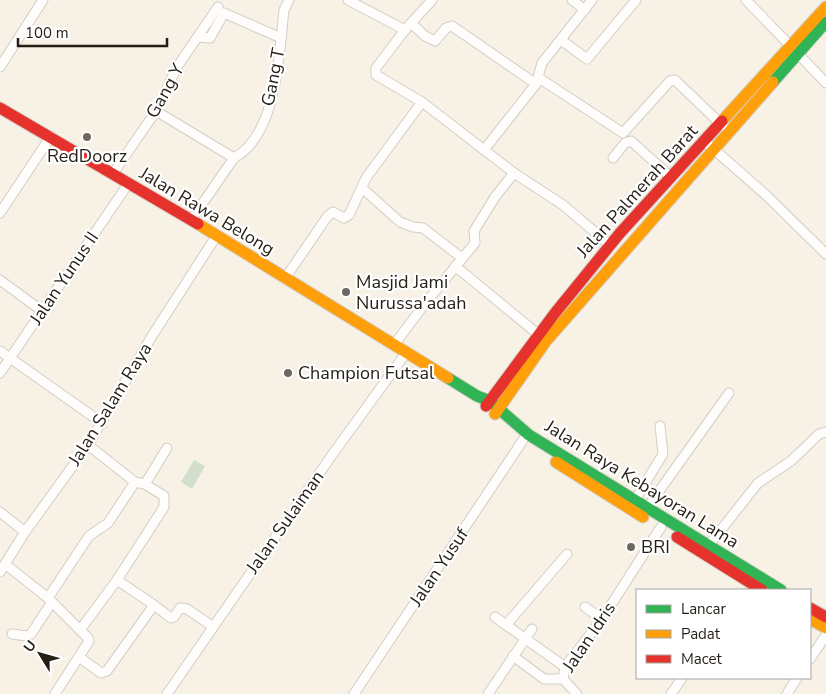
<svg xmlns="http://www.w3.org/2000/svg" width="826" height="694" viewBox="0 0 826 694" font-family="'Nunito Sans',sans-serif">
<style>
.green{fill:#d3dfcd}
.lines{fill:none;stroke-linecap:round;stroke-linejoin:round}
.street-casing{stroke:#d3cec4;stroke-width:11}
.fast-casing{stroke:#d3cec4;stroke-width:13}
.slow-casing{stroke:#d3cec4;stroke-width:13}
.jam-casing{stroke:#d3cec4;stroke-width:13}
.street{stroke:#fefdfb;stroke-width:9}
.fast{stroke:#30b455;stroke-width:11}
.slow{stroke:#ff9f0a;stroke-width:11}
.jam{stroke:#e5322d;stroke-width:11}
.poi-dot{fill:#6e685e;stroke:#fff;stroke-width:2}
.labels{text-anchor:middle;dominant-baseline:central;stroke-width:4.5;stroke-linejoin:round;paint-order:stroke}
.street-label{font-size:18px;fill:#241f15;stroke:#fff}
.poi-label{font-size:18px;fill:#241f15;stroke:#fff;text-anchor:start}
</style>
<rect width="100%" height="100%" fill="#f7f1e6"/>
<polygon class="green" points="194,460 205,466 192,489 181,482"/>
<g class="lines">
<defs>
<g id="street">
<polyline points="348,0 405,30"/>
<polyline points="432,0 405,30 376,68 376,75 422,102 514,173 563,205 610,245"/>
<polyline points="572,0 585,10"/>
<polyline points="746,0 826,83"/>
<polyline points="411,23 425,36 435,41 446,28 452,26 536,84"/>
<polyline points="198,37 210,38 224,13 281,38"/>
<polyline points="561,40 587,59 636,0"/>
<polyline points="0,67 43,0"/>
<polyline points="539,78 623,133 670,81 675,80 723,126"/>
<polyline points="156,111 234,158"/>
<polyline points="709,145 767,196 826,254"/>
<polyline points="484,150 536,84 542,63 592,0"/>
<polyline points="613,158 625,143 631,141 671,177"/>
<polyline points="112,175 156,111 177,67 218,7"/>
<polyline points="362,188 400,222 413,227 423,228 462,258"/>
<polyline points="0,213 51,136"/>
<path d="M 191,220 L 234,158 C 277,135 279,54 284,10 L 289,0"/>
<polyline points="455,266 539,335"/>
<polyline points="286,277 327,217 333,212 344,218 349,215 366,178 422,102"/>
<polyline points="0,280 42,311"/>
<polyline points="394,345 423,306 475,243 474,231 495,197 514,173"/>
<polyline points="0,351 102,423"/>
<polyline points="0,373 128,184"/>
<polyline points="145,484 167,448"/>
<polyline points="635,500 663,454 660,426"/>
<polyline points="647,508 729,393"/>
<polyline points="0,512 25,532"/>
<polyline points="709,545 758,483 791,461 819,434 826,432"/>
<polyline points="5,564 48,598 88,638 89,641 55,694"/>
<polyline points="0,572 25,532 88,445 152,336 217,235"/>
<polyline points="117,580 154,605"/>
<polyline points="48,598 89,536 108,523 135,482"/>
<polyline points="585,607 602,619"/>
<polyline points="495,617 565,667"/>
<polyline points="506,625 567,554"/>
<polyline points="80,630 117,580 164,507 164,496 145,484 135,482 88,445"/>
<polyline points="12,634 27,636 31,634 52,602"/>
<polyline points="513,656 544,679 563,679"/>
<polyline points="79,657 101,673 107,671 154,605 171,618 174,617 180,608 187,609 212,626"/>
<polyline points="810,659 826,635"/>
<polyline points="167,694 332,455 406,353"/>
<polyline points="354,694 523,440"/>
<polyline points="488,694 532,629"/>
<polyline points="577,694 563,679 565,667 602,619 661,527"/>
<polyline points="671,694 682,678"/>
<polyline points="787,694 797,678"/>
</g>
<g id="fast">
<polyline points="773,82 826,22"/>
<polyline points="448,378 477,396 490,401 529,435 781,590"/>
</g>
<g id="slow">
<polyline points="722,121 826,7"/>
<polyline points="198,224 448,378"/>
<polyline points="495,414 546,341 773,82"/>
<polyline points="556,462 643,517"/>
<polyline points="810,619 826,628"/>
</g>
<g id="jam">
<polyline points="0,108 198,224"/>
<polyline points="486,406 555,313 620,233 722,121"/>
<polyline points="677,537 762,590"/>
<polyline points="810,608 826,617"/>
</g>
</defs>
<use href="#street" class="street-casing"/>
<use href="#fast" class="fast-casing"/>
<use href="#slow" class="slow-casing"/>
<use href="#jam" class="jam-casing"/>
<use href="#street" class="street"/>
<use href="#fast" class="fast"/>
<use href="#slow" class="slow"/>
<use href="#jam" class="jam"/>
</g>
<g class="poi-dot">
<circle cx="87" cy="137" r="5"/>
<circle cx="346" cy="292" r="5"/>
<circle cx="288" cy="373" r="5"/>
<circle cx="631" cy="547" r="5"/>
</g>
<g class="labels">
<g class="street-label">
<text transform="translate(273 77) rotate(-79)">Gang T</text>
<text transform="translate(165 91) rotate(-61)">Gang Y</text>
<text transform="translate(637 191) rotate(-48)">Jalan Palmerah Barat</text>
<text transform="translate(207 211) rotate(31)">Jalan Rawa Belong</text>
<text transform="translate(64 278) rotate(-56)">Jalan Yunus II</text>
<text transform="translate(110 404) rotate(-58)">Jalan Salam Raya</text>
<text transform="translate(642 484) rotate(32)">Jalan Raya Kebayoran Lama</text>
<text transform="translate(285 522) rotate(-55)">Jalan Sulaiman</text>
<text transform="translate(439 567) rotate(-56)">Jalan Yusuf</text>
<text transform="translate(589 637) rotate(-56)">Jalan Idris</text>
</g>
<g class="poi-label">
<text x="87" y="156" text-anchor="middle">RedDoorz</text>
<text x="356" y="282">Masjid Jami<tspan x="356" dy="21">Nurussa'adah</tspan></text>
<text x="298" y="373">Champion Futsal</text>
<text x="641" y="547">BRI</text>
</g>
</g>
<rect x="636" y="589" width="175" height="90" fill="#ffffff" stroke="#a7a5a1"/>
<rect x="646" y="605" width="25" height="8" fill="#30b455" stroke="#a7a5a1"/>
<text x="681" y="614" font-size="15" fill="#241f15">Lancar</text>
<rect x="646" y="630" width="25" height="8" fill="#ff9f0a" stroke="#a7a5a1"/>
<text x="681" y="639" font-size="15" fill="#241f15">Padat</text>
<rect x="646" y="655" width="25" height="8" fill="#e5322d" stroke="#a7a5a1"/>
<text x="681" y="664" font-size="15" fill="#241f15">Macet</text>
<g transform="translate(40 654) rotate(307)" stroke="#ffffff" stroke-width="4" paint-order="stroke">
<path d="M0-4L9 19L0 12L-9 19Z" fill="#241f15"/>
<text y="-8" font-size="14" font-weight="bold" text-anchor="middle" fill="#241f15">U</text>
</g>
<path d="M18 38v8h149v-8" fill="none" stroke="#241f15" stroke-width="2.5"/>
<text x="25" y="38" font-size="15" fill="#241f15" stroke="#ffffff" stroke-width="4" paint-order="stroke">100 m</text>
</svg>
